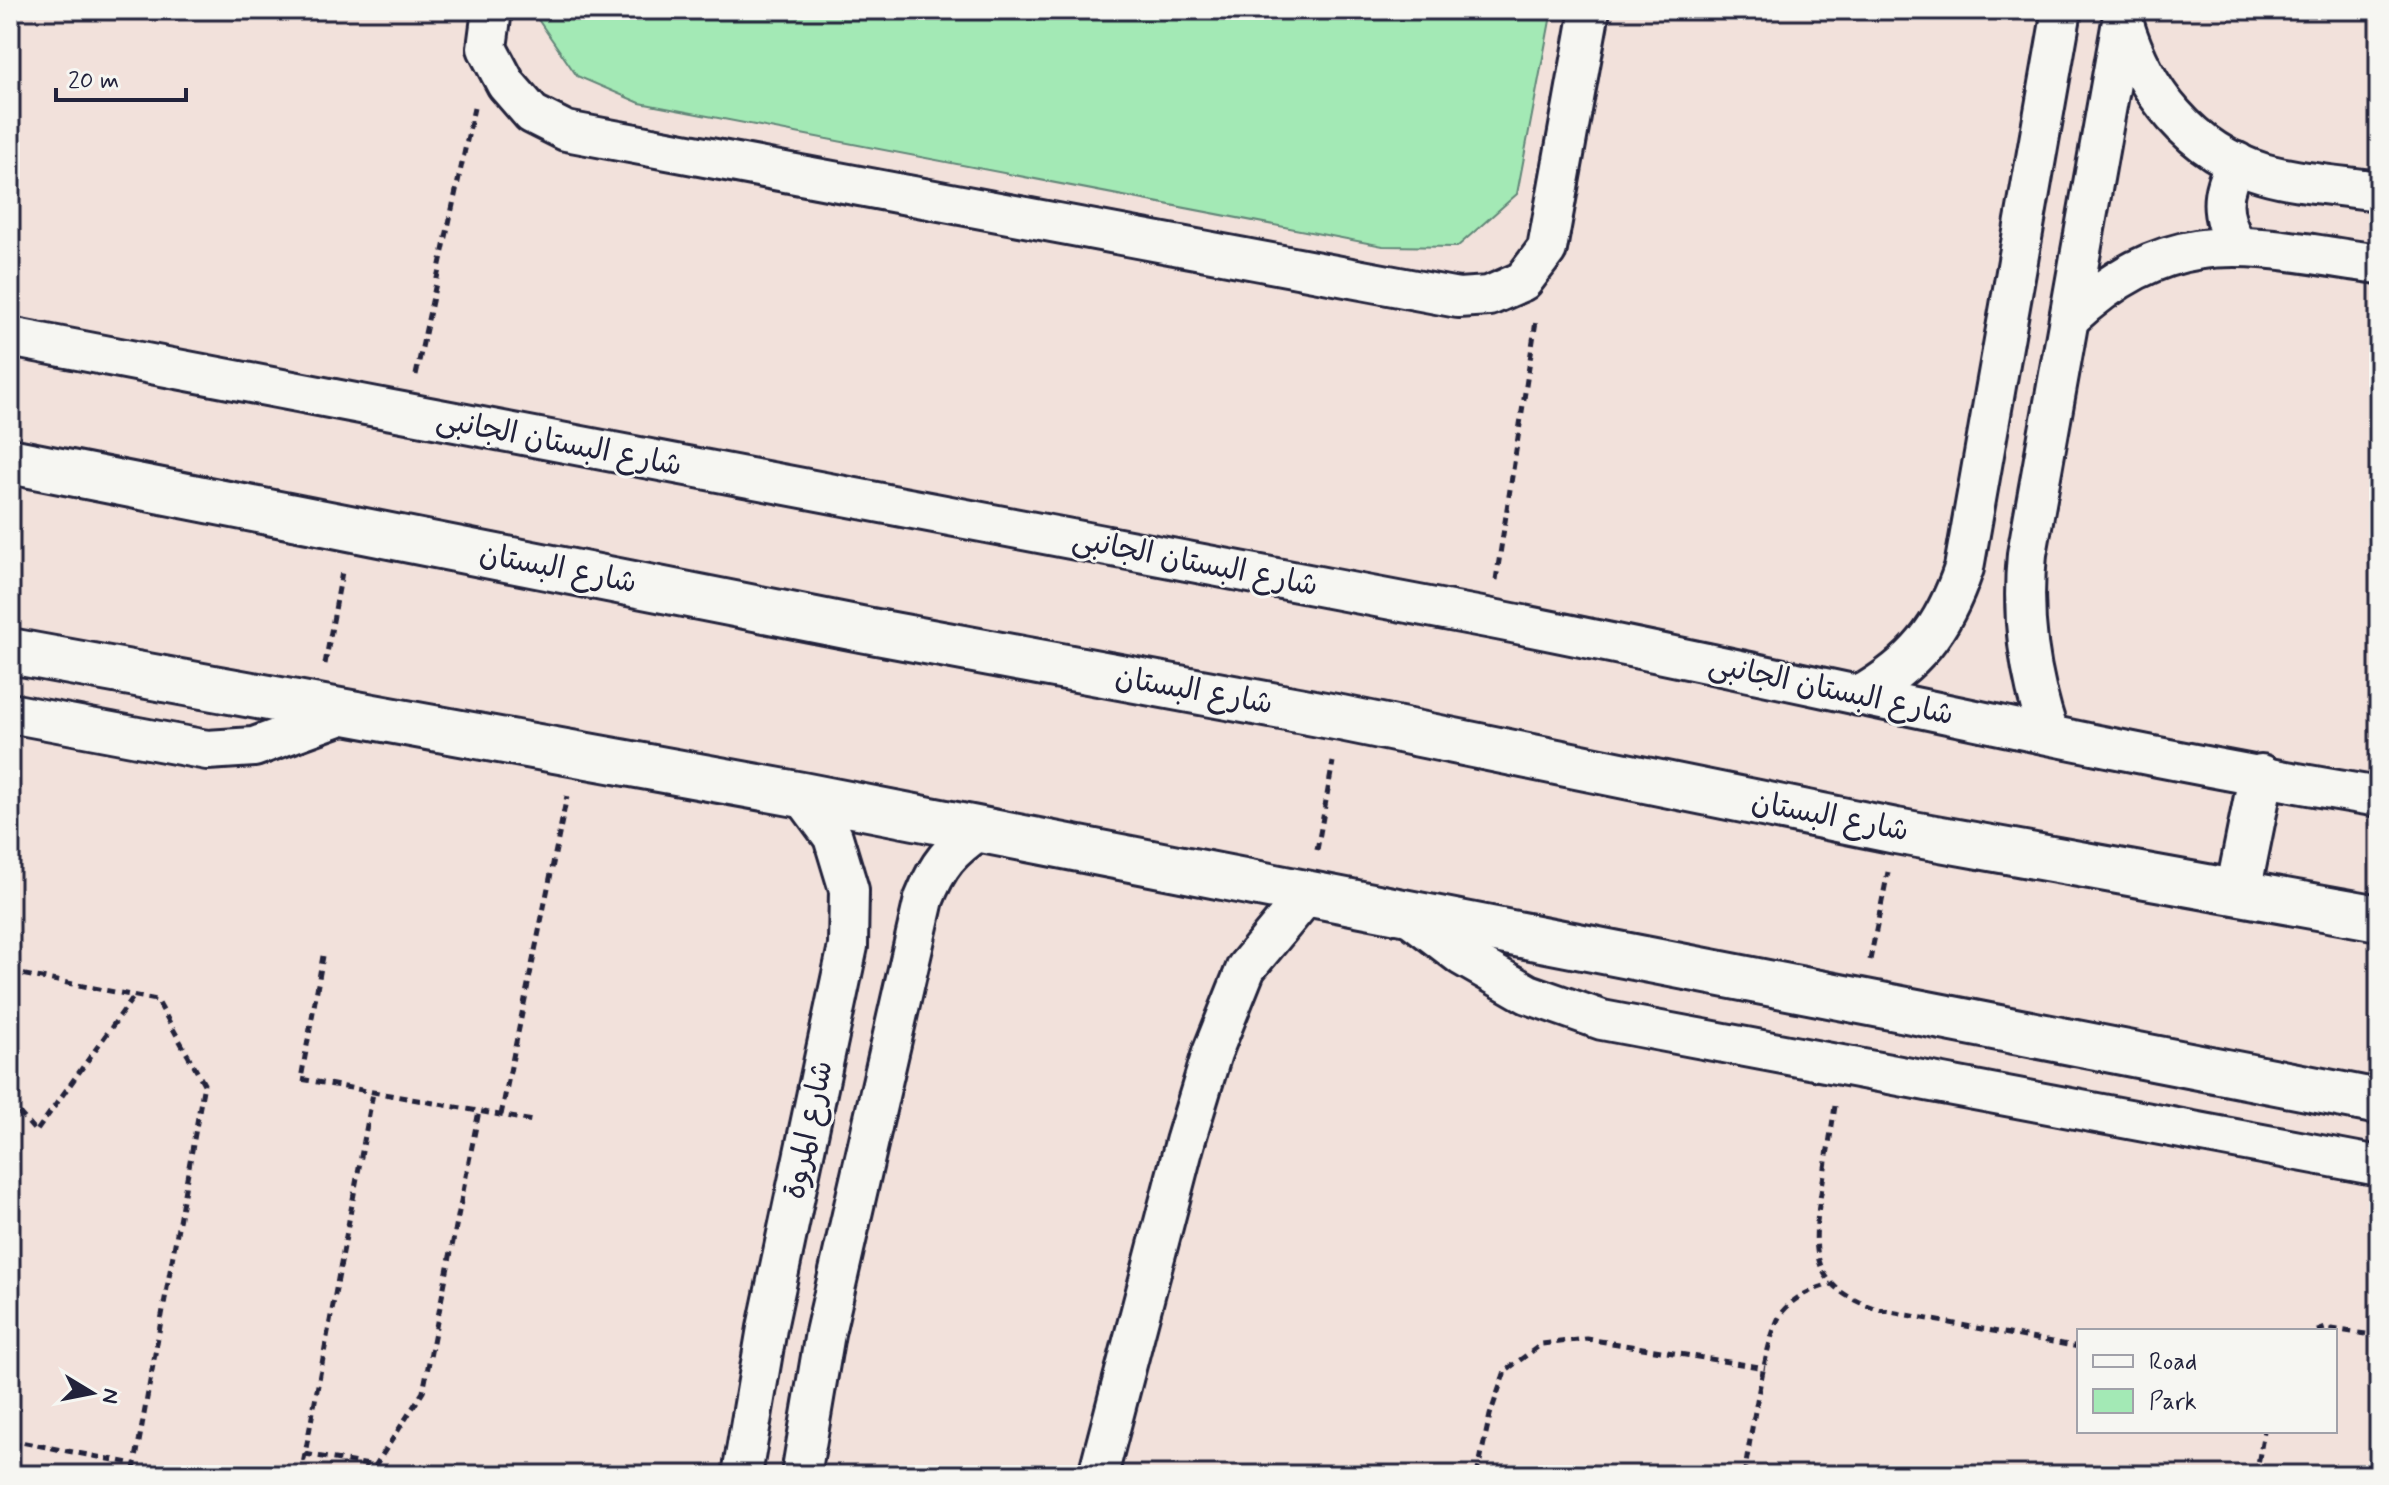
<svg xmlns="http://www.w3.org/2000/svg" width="2389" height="1485" viewBox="0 0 2389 1485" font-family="Mynerve,'Playpen Sans Arabic',sans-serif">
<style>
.green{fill:#a3e9b5;stroke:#628678;stroke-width:2}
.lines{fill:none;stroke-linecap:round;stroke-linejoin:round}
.street-casing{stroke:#22223b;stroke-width:44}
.secondary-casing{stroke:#22223b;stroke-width:50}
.path{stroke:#22223b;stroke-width:5;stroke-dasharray:8 6;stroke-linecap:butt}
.street{stroke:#f6f6f2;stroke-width:38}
.secondary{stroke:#f6f6f2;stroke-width:44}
.labels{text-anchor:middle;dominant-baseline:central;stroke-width:6;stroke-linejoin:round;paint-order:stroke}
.street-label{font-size:30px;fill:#22223b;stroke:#f6f6f2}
</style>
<rect width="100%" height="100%" fill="#f2e1db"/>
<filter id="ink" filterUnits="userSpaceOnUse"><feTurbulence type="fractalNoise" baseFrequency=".0125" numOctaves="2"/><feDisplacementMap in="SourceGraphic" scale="16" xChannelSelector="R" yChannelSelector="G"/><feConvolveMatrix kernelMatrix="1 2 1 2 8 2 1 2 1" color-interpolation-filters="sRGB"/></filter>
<g filter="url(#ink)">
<polygon class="green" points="538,10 1552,10 1517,194 1457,247 1383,246 640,103 577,76 537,18"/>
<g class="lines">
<defs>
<g id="street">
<polyline points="492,10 487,48 506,84 532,114 566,131 1458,298 1489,296 1523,281 1547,249 1590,10"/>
<path d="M 2123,21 C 2144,91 2191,152 2263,173 C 2297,183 2343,186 2379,191"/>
<path d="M 2237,246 C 2219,216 2219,192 2237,162"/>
<path d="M 2069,319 C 2174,220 2250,246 2379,264"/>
<path d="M 10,337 C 502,433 996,520 1487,618 C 1785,676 2080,748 2379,797"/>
<path d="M 1859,696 C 1915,664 1943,630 1964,568 L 2062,10"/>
<polyline points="10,713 207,750 254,747 350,712"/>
<path d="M 2049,734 C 2029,674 2021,618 2027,554 L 2124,10"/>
<polyline points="1403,911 1462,956 1528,994 1602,1020 2379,1166"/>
<polyline points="742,1475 767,1328 848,946 849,890 833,837 802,795"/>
<path d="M 801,1475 L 825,1333 L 924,899 C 938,864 950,850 981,829"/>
<polyline points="1098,1475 1185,1142 1212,1053 1246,968 1309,892"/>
</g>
<g id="secondary">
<polyline points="10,461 866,630 1341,718 1896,831 2379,918"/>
<polyline points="10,651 802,795 2379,1102"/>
<polyline points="2238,892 2261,777"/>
</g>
</defs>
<use href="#street" class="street-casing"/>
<use href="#secondary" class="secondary-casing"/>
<g class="path">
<polyline points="416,375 474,108"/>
<polyline points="1496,580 1536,321"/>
<polyline points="325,664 342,572"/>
<polyline points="1317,850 1333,762"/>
<polyline points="323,956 301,1079 533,1121"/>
<polyline points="1870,960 1888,872"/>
<polyline points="10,972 157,1000 204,1084 133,1475"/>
<polyline points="10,1102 36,1132 134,996"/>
<path d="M 1835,1106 C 1831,1133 1826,1160 1822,1187 C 1811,1251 1809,1288 1880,1310 L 2079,1347"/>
<polyline points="501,1115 567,796"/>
<polyline points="2317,1331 2326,1328 2379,1336"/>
<polyline points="10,1440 135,1464"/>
<polyline points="305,1454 375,1466 423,1392 479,1111"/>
<polyline points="12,1475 18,1442"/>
<polyline points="301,1475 373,1093"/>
<polyline points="1477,1475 1490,1415 1505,1371 1542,1344 1587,1339 1765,1368"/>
<path d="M 1744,1475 C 1750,1443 1766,1330 1783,1311 C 1797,1295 1811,1290 1831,1284"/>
<polyline points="2256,1475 2264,1431"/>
</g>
<use href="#street" class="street"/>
<use href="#secondary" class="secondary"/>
</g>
</g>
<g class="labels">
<g class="street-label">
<text transform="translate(559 443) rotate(11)">شارع البستان الجانبى</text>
<text transform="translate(1195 563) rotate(11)">شارع البستان الجانبى</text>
<text transform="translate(558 569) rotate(11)">شارع البستان</text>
<text transform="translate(1831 690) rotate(12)">شارع البستان الجانبى</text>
<text transform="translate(1194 691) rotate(10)">شارع البستان</text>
<text transform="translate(1830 817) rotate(11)">شارع البستان</text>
<text transform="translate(809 1130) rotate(-78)">شارع المروة</text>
</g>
</g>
<rect width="2389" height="1485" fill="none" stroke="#f6f6f2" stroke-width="40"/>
<rect x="20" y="20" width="2349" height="1445" fill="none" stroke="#22223b" stroke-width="3" filter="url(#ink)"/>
<rect x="2077" y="1329" width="260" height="104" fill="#f6f6f2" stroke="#a1a1a9" stroke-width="2"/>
<rect x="2093" y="1355" width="40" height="12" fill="#f6f6f2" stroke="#a1a1a9" stroke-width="2"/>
<text x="2149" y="1369" font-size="24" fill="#22223b">Road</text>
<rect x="2093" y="1389" width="40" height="24" fill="#a3e9b5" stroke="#a1a1a9" stroke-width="2"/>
<text x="2149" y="1409" font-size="24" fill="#22223b">Park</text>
<g transform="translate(92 1393) rotate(100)" stroke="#f6f6f2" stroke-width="6" paint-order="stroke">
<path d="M0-6L14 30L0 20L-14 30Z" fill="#22223b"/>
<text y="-12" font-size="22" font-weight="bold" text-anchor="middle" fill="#22223b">N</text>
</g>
<path d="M56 88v12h130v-12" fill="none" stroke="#22223b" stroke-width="4"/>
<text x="68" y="88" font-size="24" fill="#22223b" stroke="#f6f6f2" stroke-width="6" paint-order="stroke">20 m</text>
</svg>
